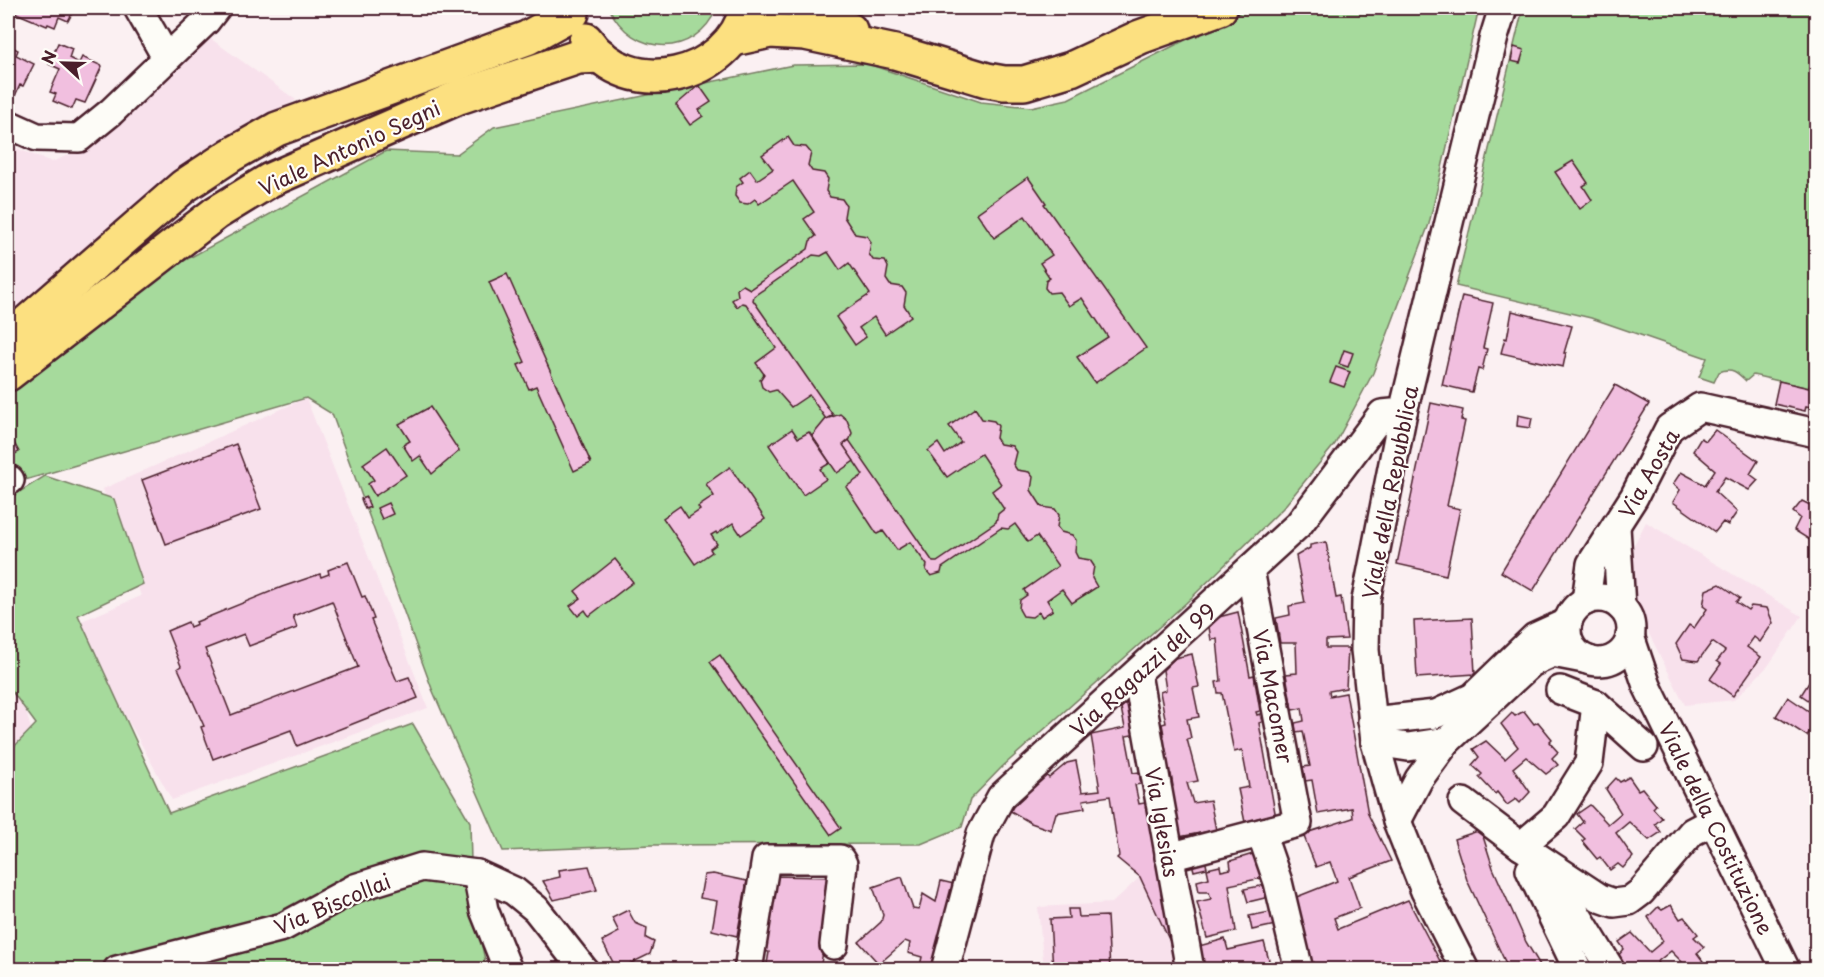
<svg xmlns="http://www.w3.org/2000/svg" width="1824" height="977" viewBox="0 0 1824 977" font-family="'Playpen Sans',sans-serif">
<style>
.built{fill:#f8e1ec}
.green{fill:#a6da9c;stroke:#787c64;stroke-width:1.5}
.building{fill:#f1bfdf;stroke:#4a1f2b;stroke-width:1.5;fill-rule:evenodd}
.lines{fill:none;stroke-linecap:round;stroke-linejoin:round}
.minor-casing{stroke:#4a1f2b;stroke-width:32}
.major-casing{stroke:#4a1f2b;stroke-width:38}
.minor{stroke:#fdfcf7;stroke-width:27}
.major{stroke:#fce080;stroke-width:33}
.labels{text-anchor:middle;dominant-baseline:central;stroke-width:4.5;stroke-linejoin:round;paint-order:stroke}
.street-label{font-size:21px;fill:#4a1f2b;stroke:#fdfcf7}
</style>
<rect width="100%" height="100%" fill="#fbf0f2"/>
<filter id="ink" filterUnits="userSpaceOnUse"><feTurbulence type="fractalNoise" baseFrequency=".0167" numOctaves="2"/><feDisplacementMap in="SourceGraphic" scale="12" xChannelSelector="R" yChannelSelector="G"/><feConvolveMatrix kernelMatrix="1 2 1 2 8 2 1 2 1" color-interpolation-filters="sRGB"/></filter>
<g filter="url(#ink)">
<g class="built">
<polygon points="207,36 296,100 210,147 8,322 8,145 52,162 99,142 133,113"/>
<polygon points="306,398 428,708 172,800 75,624 141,596 103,489"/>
<polygon points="1646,522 1802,616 1768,666 1734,700 1685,705 1646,628 1630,593 1634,545"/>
<polygon points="8,674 20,691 33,736 8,798"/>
<polygon points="1140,877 1170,944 1176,943 1180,969 1044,969 1038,907 1112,903"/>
</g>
<g class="green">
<path d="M 609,8 L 647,8 L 663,13 L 678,8 L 717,8 C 695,59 632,57 609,8 Z"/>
<polygon points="1249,8 1479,8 1429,224 1373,373 1335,444 1283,508 1186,603 1002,767 970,800 962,827 921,844 652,845 503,851 432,689 332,414 306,398 8,485 8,380 169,269 386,151 457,154 494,127 793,65 868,64 981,102 1031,107 1068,99"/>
<path d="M 1523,8 L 1816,8 L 1816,385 L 1810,384 L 1809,388 L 1753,375 L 1746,381 C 1737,372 1732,367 1719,372 L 1714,382 L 1699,377 L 1707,358 L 1591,318 L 1456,286 Z"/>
<polygon points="45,476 114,499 143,584 78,615 169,813 413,724 470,822 472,901 487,969 8,969 8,753 36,724 8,686 8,499"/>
</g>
<g class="building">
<polygon points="18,8 75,8 68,21 59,17 55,27 48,24 47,26 16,13"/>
<polygon points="1466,8 1481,8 1479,14 1466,11"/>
<polygon points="58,43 72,49 69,58 79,63 82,57 102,66 85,103 76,100 72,109 53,101 56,94 50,92 60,69 49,64"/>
<polygon points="8,45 18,50 16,55 34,64 23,86 20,85 14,98 8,95"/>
<polygon points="1514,47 1524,50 1520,63 1511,61"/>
<polygon points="699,85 711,102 699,110 703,116 690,125 676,105"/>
<polygon points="788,137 794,146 806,147 811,153 808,165 812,171 824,173 828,179 826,191 830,197 842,199 846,205 844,217 855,234 867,236 871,242 869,254 873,260 885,261 888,267 886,279 890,285 902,287 906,293 904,305 911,316 885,334 874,317 859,328 866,337 855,345 836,317 870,294 849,263 840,270 828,252 821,256 813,255 754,296 753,300 833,415 826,419 809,395 791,407 776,390 769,392 762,387 760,380 764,374 756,363 776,348 746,304 742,303 737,307 732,300 738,296 737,289 743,285 750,289 808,249 810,241 816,236 804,219 814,212 793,181 759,204 755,199 748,204 740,203 735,196 736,187 743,182 740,178 750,170 757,180 773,169 762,155"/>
<polygon points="1573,161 1588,183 1583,186 1592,200 1580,209 1555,172"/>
<polygon points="1028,177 1046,203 1044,204 1146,348 1095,383 1077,357 1108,337 1082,298 1069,306 1059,292 1049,293 1045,288 1046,281 1050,278 1040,263 1052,255 1025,216 994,238 977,213"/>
<polygon points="507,274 591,463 574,471 536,386 529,389 518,365 525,362 489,282"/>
<polygon points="1462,296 1493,303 1483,348 1487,349 1482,370 1478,369 1472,392 1442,385"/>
<polygon points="1512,311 1572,326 1564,353 1566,353 1563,367 1501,353 1505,338 1507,339"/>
<polygon points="1344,350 1353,353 1348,367 1339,364"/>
<polygon points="1336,367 1350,372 1344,387 1330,382"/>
<polygon points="1779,381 1809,388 1810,384 1816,385 1816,408 1806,406 1805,411 1774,404"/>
<polygon points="1615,385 1649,404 1533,591 1501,572"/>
<polygon points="1431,403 1463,410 1461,420 1465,421 1447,506 1460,509 1446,575 1397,564"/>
<polygon points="430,407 459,451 432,474 420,456 413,461 403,445 410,441 399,424"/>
<polygon points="975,408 982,419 994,421 998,426 996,438 1000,444 1012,446 1016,452 1013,464 1017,470 1029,472 1033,477 1031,490 1042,507 1055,509 1059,515 1057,527 1061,532 1072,535 1076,540 1075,552 1078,558 1090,560 1094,566 1092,578 1097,587 1072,603 1062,589 1047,600 1053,610 1042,617 1039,612 1032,617 1023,616 1019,609 1020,600 1027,595 1024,590 1058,566 1037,536 1028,542 1015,524 1008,529 1001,528 942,568 941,573 931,576 926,570 927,565 910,542 897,550 883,531 877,534 846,487 863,475 843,445 849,440 933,562 937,562 996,522 998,514 1004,509 992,491 1001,484 981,454 947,477 928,451 938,443 945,454 961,442 949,426"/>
<polygon points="840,414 847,420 852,433 850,439 843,445 854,461 837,473 812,436 826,419"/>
<polygon points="1518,415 1532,418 1530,428 1517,426"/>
<polygon points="792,429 798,438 809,432 830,463 820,469 826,479 803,495 769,445"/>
<polygon points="1715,430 1758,461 1750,474 1758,480 1749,490 1725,477 1715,492 1737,512 1728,525 1723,522 1715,532 1673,502 1680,490 1673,484 1681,472 1705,485 1715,470 1693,451 1701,438 1706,441"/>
<polygon points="13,441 19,452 8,457 8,444"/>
<polygon points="236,444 261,509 166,544 142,480"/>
<polygon points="387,447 406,475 375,496 368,484 374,480 363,464"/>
<polygon points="730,467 765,519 741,535 733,523 717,534 716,532 711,535 717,544 710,549 712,552 695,564 663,518 680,506 688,518 700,510 698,507 714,496 706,484"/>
<polygon points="366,497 370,507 365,509 361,499"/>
<polygon points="1802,501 1816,508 1816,544 1794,530 1800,518 1793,512"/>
<polygon points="388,503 393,514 382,519 377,508"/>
<polygon points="1326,542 1336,598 1341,597 1347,639 1326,640 1326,648 1348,648 1346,688 1329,691 1330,696 1346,693 1368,814 1391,861 1349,877 1360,908 1334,918 1338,929 1408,900 1441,963 1429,970 1408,970 1407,967 1401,970 1306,970 1289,900 1337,881 1330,862 1316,867 1303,834 1353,818 1352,808 1318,814 1312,780 1305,781 1303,767 1310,766 1303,731 1296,732 1295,723 1304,721 1302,708 1292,710 1286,674 1297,673 1296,643 1280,643 1276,618 1290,615 1289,606 1305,603 1296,556 1310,548 1310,545"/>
<polygon points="615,559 633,582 589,616 585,610 578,616 570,606 581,598 575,591"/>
<path d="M 348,562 L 362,597 L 365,596 L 374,619 L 371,620 L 397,681 L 409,677 L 418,698 L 297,746 L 291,730 L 213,759 L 201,727 L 204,726 L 178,668 L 181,666 L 167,631 L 188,622 L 190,627 L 197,624 L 196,622 L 282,587 L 320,574 L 321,577 L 329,574 L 328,570 ZM 332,601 L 358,667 L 231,715 L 205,649 L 244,634 L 249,646 L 297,628 L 293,616 Z"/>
<polygon points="1720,584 1740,598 1736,602 1748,610 1751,606 1767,608 1773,623 1760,642 1754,637 1747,647 1761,657 1733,696 1710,679 1721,664 1717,661 1725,651 1712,642 1698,661 1683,659 1676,644 1689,625 1694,628 1707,609 1703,606 1706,590"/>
<polygon points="1238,612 1250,676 1254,675 1260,711 1256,712 1257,715 1260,714 1262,722 1259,723 1276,818 1246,827 1238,789 1249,787 1242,750 1234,752 1222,693 1218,693 1216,682 1221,681 1217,639 1211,640 1209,627 1219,617"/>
<polygon points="1472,618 1475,674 1417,678 1414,621"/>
<polygon points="1192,654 1199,687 1193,688 1199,717 1187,719 1191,738 1187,739 1198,781 1187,783 1193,803 1210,800 1216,830 1179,837 1170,787 1173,786 1171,774 1167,774 1161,736 1164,735 1162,724 1166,723 1160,692 1166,690 1163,670 1175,658"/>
<polygon points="720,655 841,828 831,835 710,662"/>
<polygon points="1813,676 1816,678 1816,705 1801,695"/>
<polygon points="1788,697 1816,716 1816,722 1807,736 1776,716"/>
<polygon points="1132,698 1138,734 1126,736 1133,773 1139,772 1141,784 1135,785 1139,804 1150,802 1176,943 1171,944 1140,877 1117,858 1119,856 1110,796 1083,800 1085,808 1056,813 1051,830 1031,823 1009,810 1046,775 1049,778 1067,763 1076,761 1082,792 1100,790 1091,735 1125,728 1121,708"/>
<polygon points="1524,711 1534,724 1538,722 1552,739 1549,742 1558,752 1552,758 1558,765 1546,774 1526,757 1513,768 1530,792 1520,803 1516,799 1507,805 1497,792 1495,794 1479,777 1482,774 1472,765 1479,757 1473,749 1486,741 1505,759 1518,747 1501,724 1512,713 1515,716"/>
<polygon points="1629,777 1638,790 1642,788 1656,805 1653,808 1662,818 1655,824 1661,832 1649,840 1629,822 1616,833 1633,857 1623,868 1618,864 1610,870 1600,857 1597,859 1582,841 1585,839 1575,829 1583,822 1577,814 1590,805 1608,824 1621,813 1606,789 1616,778 1620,782"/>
<polygon points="1481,830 1493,868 1526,942 1543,970 1509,970 1467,880 1454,839"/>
<polygon points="1253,854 1262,878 1229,885 1236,931 1207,938 1197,902 1211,899 1209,892 1199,892 1197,881 1209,878 1207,869 1220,866 1221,871 1231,869 1230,861"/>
<polygon points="1205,859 1207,868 1194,871 1192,863"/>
<polygon points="589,866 597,890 554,900 543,881 560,877 559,870"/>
<polygon points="713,874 747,881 737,936 712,930 717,901 700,898 704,875"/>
<polygon points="771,876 828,877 830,907 820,970 766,970 769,952 757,950"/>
<polygon points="902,877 913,909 919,910 923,894 936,902 941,881 954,884 932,970 919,970 922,957 908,953 910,943 905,941 879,964 859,942 881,922 883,915 873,887"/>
<polygon points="1265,885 1269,897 1248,902 1244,889"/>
<polygon points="1671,905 1680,919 1684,917 1698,934 1694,937 1704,947 1697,953 1703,961 1690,970 1671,951 1657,962 1663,970 1624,970 1626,967 1617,957 1624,949 1619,942 1632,933 1650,952 1663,941 1648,917 1658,907 1662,910"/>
<polygon points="1068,909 1078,909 1079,917 1107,916 1110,970 1053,970 1050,919 1069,918"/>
<polygon points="628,910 635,923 647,928 646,938 654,942 650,954 617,970 602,941 619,932 612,918"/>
<polygon points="1275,911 1280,924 1252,930 1249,916"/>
<polygon points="1225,939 1228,950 1264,942 1271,968 1286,965 1288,970 1204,970 1199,946"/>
</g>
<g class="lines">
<defs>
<g id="minor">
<polyline points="138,8 166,57"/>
<polyline points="8,124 37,137 79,138 111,112 206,21 216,8"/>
<polyline points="8,481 10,480"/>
<polyline points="1616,527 1621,607"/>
<circle cx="1599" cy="630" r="32"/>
<polyline points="1586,601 1591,564 1634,497 1669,428 1700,407 1816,433"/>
<polyline points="1630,636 1647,686 1786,970"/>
<polyline points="1137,674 1190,970"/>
<polyline points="1560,690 1596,704 1644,747"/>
<polyline points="1372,721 1436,714 1473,697 1535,637 1568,622"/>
<polyline points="1375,742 1408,747 1447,741"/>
<polyline points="1463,802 1521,846 1600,898 1614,903 1629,901 1641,892 1692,832 1713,821"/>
<polyline points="1397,821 1419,779 1447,741 1531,663 1553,653 1589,660"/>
<polyline points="1261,833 1278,882 1299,970"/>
<polyline points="1521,846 1556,816 1589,763 1596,704"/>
<polyline points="1169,857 1298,823 1250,570"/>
<polyline points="1530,870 1578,970"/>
<polyline points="1543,872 1568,900 1611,970"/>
<polyline points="477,874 484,910 508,970"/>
<polyline points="117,970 283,927 355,888 422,867 477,874 514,891 536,909 584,970"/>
<polyline points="748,970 766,859 840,859 843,864 834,945"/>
<polyline points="945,970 981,834 1001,797 1299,524 1382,414 1403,412"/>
<polyline points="1465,970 1425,891 1397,821 1375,742 1365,650 1366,600 1403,412 1494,37 1503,8"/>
</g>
<g id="major">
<polyline points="804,8 850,30"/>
<polyline points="733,39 770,31 805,33 895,52 987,80 1004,83 1024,83 1071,69 1140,37 1220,8"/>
<path d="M 586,40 C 629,103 730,78 747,8"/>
<polyline points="8,339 184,186 231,155 277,129 527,38 572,13"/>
<polyline points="8,374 216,213 270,180 459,97 578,57 601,56"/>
</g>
</defs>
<use href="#minor" class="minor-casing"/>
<use href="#major" class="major-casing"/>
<use href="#minor" class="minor"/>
<use href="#major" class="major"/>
</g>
</g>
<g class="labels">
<g class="street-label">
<text transform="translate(349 147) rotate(-25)">Viale Antonio Segni</text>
<text transform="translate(1648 473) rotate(-60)">Via Aosta</text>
<text transform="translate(1389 492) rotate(-79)">Viale della Repubblica</text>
<text transform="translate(1142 669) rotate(-42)">Via Ragazzi del 99</text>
<text transform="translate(1274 696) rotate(79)">Via Macomer</text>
<text transform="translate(1163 822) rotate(80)">Via Iglesias</text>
<text transform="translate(1717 828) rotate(64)">Viale della Costituzione</text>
<text transform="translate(332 903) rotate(-23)">Via Biscollai</text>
</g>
</g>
<rect width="1824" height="977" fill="none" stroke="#fdfcf7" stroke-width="30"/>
<rect x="15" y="15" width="1794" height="947" fill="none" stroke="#4a1f2b" stroke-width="2" filter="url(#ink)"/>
<g transform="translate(63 63) rotate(292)" stroke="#fdfcf7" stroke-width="4.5" paint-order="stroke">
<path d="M0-4.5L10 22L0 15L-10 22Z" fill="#4a1f2b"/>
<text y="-9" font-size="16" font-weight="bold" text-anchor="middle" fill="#4a1f2b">N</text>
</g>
</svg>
